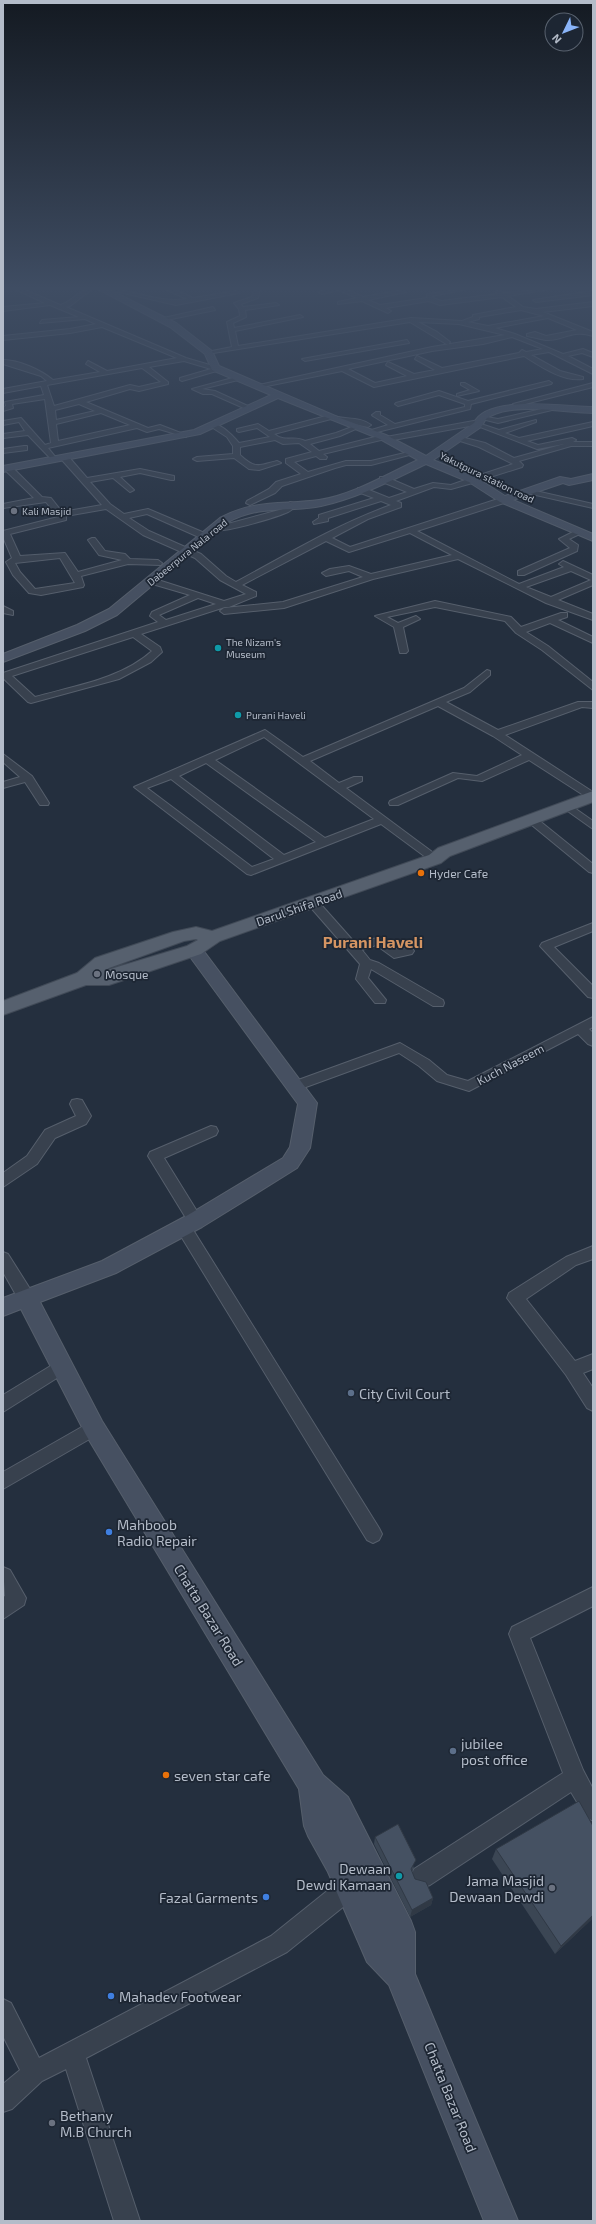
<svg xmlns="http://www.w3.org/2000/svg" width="596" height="2224" viewBox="0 0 596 2224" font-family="'Exo 2',sans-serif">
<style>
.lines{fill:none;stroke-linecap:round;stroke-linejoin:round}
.street-casing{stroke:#565f6c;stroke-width:2}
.secondary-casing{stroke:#565f6c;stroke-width:2}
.primary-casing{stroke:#414a57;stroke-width:2}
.street{fill:#38414e;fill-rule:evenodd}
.secondary{fill:#465061;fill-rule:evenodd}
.primary{fill:#56606e;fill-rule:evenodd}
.wall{fill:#3b4654}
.shaded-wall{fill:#303945}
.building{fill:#455162;stroke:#303945}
.worship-dot{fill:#6b7280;stroke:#1d2633;stroke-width:1.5}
.culture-dot{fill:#0f9aa8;stroke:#1d2633;stroke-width:1.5}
.food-dot{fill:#e8710a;stroke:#1d2633;stroke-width:1.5}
.service-dot{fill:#5c6f8a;stroke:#1d2633;stroke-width:1.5}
.shop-dot{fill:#3f7fe0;stroke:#1d2633;stroke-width:1.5}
.labels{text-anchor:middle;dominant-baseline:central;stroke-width:3.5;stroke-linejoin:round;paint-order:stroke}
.far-street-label{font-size:10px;fill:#b4bcc9;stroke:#1d2633}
.far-poi-label{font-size:10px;fill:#b4bcc9;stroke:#1d2633;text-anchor:start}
.poi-label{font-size:12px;fill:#b4bcc9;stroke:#1d2633;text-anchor:start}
.street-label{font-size:12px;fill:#b4bcc9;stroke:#1d2633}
.near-poi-label{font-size:14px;fill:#b4bcc9;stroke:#1d2633;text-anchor:start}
.near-street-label{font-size:14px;fill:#b4bcc9;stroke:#1d2633}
.district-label{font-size:16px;font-weight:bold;fill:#d59563;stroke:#1d2633}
</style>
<rect width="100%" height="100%" fill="#242f3e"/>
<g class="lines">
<defs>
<g id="street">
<polygon points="3,289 8,289 3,292"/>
<path d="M 15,289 L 23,289 L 60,305 C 72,302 79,289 92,289 L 70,306 L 66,307 L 186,358 L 220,368 L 220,370 L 182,381 L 180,380 L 180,378 L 211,369 L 184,361 L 149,367 L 168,382 L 168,384 L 139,391 L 130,389 L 86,402 L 148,428 L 160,425 L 186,435 L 186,437 L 159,429 L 147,432 L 137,428 L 48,448 L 57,459 L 53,461 L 28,435 L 3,438 L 3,434 L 25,431 L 19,422 L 3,425 L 3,421 L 21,418 L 45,445 L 51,443 L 45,399 L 12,404 L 13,408 L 3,411 L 3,407 L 6,406 L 5,402 L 44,395 L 41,386 L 3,393 L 3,389 L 47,381 L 41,376 L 3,364 L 3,360 C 19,360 41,370 53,380 L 100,372 L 86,364 L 88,361 L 107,371 L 177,358 L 102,327 L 70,333 L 3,340 L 3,336 L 70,329 L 96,324 L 85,319 L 40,323 L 42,320 L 79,317 L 50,305 L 3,311 L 3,307 L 45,303 ZM 142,368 L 161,382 L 139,387 L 130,385 L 54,406 L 47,385 ZM 79,404 L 95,411 L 56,420 L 55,410 ZM 101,413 L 130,425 L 58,441 L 56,424 Z"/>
<path d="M 106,289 C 133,289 160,304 187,299 L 165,289 L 173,289 L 193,298 L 236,291 L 239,293 L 176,305 Z"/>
<path d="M 254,289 L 260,289 L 258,298 L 241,304 L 243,307 L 276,303 L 279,305 L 245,310 L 246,317 L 233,323 L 234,328 L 300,315 L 303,317 L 235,331 L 238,346 L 411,318 L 462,321 L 473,317 L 473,315 L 516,307 L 502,297 L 440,305 L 429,301 L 386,308 L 391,311 L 388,313 L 362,301 L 338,304 L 338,302 L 357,298 L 339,290 L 322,294 L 319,292 L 328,289 L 346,289 L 363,297 L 403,290 L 406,292 L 368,300 L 380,305 L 427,298 L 427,294 L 468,289 L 432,296 L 433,298 L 441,301 L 498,294 L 496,292 L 499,290 L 504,293 L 549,289 L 508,296 L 523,307 L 536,309 L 593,302 L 593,306 L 543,312 L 593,332 L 593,336 C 570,329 564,341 546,340 C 540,339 533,337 527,336 L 527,334 L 535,332 L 546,336 L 577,330 L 548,318 L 495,328 L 515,334 L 563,354 L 583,349 L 593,353 L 593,357 L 582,353 L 568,356 L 593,369 L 593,374 L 549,352 L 531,355 L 560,371 L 583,377 L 583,379 C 563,382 540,366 524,356 L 374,387 L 342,371 L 257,388 L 257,386 L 259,385 L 432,347 L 505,335 L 459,324 L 418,322 L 437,332 L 450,342 L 448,345 L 410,322 L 207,354 L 207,352 L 232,347 L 227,322 L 240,316 L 239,309 L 234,303 L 252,297 ZM 521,310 L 544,316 L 488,326 L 468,322 L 479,319 L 479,317 ZM 512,337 L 543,349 L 526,352 L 522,350 L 519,353 L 442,368 L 417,356 L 415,359 L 435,370 L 414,374 L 388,362 L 386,365 L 407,376 L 375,383 L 348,369 L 432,351 L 483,344 Z"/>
<polygon points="593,291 593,295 536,302 533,300"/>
<polygon points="213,307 215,310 162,321 159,319"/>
<polygon points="407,340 409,343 305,361 302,359"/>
<polygon points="240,376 242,377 242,379 202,389 215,391 250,407 250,409 246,409 212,394 203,394 192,389"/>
<polygon points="549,381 552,383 551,384 471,404 470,409 369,434 365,432 388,425 373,416 372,415 376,412 380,412 380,415 395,424 465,407 465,404 439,395 398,406 395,404 396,403 439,391 468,401"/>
<polygon points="461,383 465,383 479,391 457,396 457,394 470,390 461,385"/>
<polygon points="593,383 593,387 521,405 521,408 517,408 513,404"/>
<polygon points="550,407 553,409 552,410 498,423 478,418 481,416 498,419"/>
<path d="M 330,415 C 342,420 360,416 371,425 L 368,427 L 331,419 L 274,434 C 286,443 294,435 305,441 L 336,433 L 357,425 L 360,427 L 340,436 L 310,444 L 319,451 L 383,435 L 386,437 L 479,420 L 482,422 L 481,424 L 499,430 L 536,420 L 536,422 L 505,433 L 519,438 L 593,422 L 593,426 L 527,441 L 538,445 L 572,438 L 576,440 L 573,442 L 593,442 L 593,446 L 571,446 L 519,461 L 523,465 L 522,467 L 487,478 L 476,479 L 476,482 L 451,489 L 434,487 L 396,501 L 401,503 L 401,507 L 368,519 L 332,538 L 350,547 L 501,498 L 507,498 L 507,502 L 417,531 L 519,584 L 564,567 L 559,564 L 563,561 L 593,575 L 593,585 L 558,600 L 593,614 L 593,620 L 546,603 L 458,559 L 373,579 L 284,608 L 224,614 L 220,611 L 224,608 L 283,602 L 363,577 L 349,571 L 326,576 L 322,573 L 330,569 L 349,566 L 371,574 L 452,555 L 410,533 L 349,552 L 326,541 L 242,585 L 256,592 L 256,596 L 229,607 L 225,607 L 141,634 L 160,647 L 162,652 L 151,662 L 119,679 L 31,703 L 28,702 L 3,678 L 3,673 L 158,622 L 150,616 L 152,612 L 190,595 L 149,583 L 149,579 L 155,579 L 224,601 L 246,594 L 220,580 L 195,558 L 143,535 L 106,509 L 66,516 L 66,520 L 10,534 L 20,556 L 65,553 L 78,572 L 122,560 L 99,555 L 88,540 L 92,538 L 95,538 L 105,551 L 125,554 L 130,559 L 158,560 L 162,563 L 161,565 L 128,564 L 81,576 L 84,585 L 83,587 L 41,595 L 29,593 L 13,575 L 6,562 L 12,558 L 3,537 L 3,531 L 58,517 L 46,502 L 3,508 L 3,504 L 34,498 L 5,470 L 5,466 L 11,466 L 42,497 L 51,498 L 62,512 L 102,505 L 62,460 L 62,456 L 68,456 L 87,478 L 140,469 L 174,476 L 174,480 L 171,480 L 140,473 L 120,477 L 134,490 L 130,492 L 113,478 L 90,482 L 110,504 L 124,514 L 148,509 L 207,534 L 207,538 L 201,538 L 147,514 L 129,518 L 149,531 L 201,554 L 226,576 L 236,582 C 288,554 336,525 391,505 L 381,501 L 328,518 L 328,521 L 314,524 L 313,522 L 319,518 L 319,515 L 374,498 L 358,492 L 358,488 L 364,488 L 389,498 L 407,492 L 380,481 L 380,477 L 386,477 L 414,489 L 433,483 L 451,485 L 468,479 L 463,479 L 463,475 L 483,474 L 513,464 L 479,447 L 457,440 L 457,436 L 485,443 L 514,458 L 564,444 L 537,449 L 475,425 L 388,441 L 385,439 L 323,454 L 327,457 L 326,459 L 320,459 L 316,456 L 294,462 L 308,472 L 346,461 L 371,461 L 413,451 L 417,453 L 371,465 L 346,465 L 335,468 L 282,486 L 275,493 L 250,505 L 246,503 L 247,501 L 269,489 L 276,482 L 301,474 L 286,463 L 286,459 L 312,452 L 299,443 L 283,444 L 275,440 L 240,447 L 240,455 C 255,469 258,466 277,461 L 281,463 L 259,470 L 249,469 L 234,458 L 197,461 L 193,459 L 197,457 L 233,454 L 233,446 L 227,437 L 210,426 L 210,424 C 220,422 233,436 239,443 L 270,437 L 257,428 L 239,432 L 237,431 L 237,429 L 258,424 L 269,431 ZM 60,558 L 75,583 L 35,589 L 20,572 L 15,563 ZM 571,571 L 591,580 L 551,597 L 526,587 ZM 198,598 L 216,604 L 166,620 L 159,615 ZM 133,637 L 152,651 C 121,679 74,686 35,697 L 12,676 Z"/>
<polygon points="24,446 27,446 27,450 3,453 3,449"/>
<polygon points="527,489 593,504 593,508 527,493"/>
<path d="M 290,502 L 297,504 C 294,507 291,511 288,512 C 277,517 217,536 209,529 L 283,509 Z"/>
<polygon points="577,530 584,532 569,539 578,545 577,551 524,575 518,575 518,571 570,548 559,539"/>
<polygon points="435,601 511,617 521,627 561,613 567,613 567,617 558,620 593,637 593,643 550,623 526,632 548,646 593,682 593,690 542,650 516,633 505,621 435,607 387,617 398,623 416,616 420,619 403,627 408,651 406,653 400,653 394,627 375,616"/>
<polygon points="3,606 13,611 13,615 3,613"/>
<path d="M 487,670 L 490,671 L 490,675 L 470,692 L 446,702 L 498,730 L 578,702 L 593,702 L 593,708 L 582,707 L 505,735 L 593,792 L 593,799 L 588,798 L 529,760 L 482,781 L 458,778 L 398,805 L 390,805 L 389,803 L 390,801 L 453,773 L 477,776 L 522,755 L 493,736 L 438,706 L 310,761 L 339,783 L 354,777 L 362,777 L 362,781 L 346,788 L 439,857 L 441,859 L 439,861 L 431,861 L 381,824 L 251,875 L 247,874 L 134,787 L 265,730 L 303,757 L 464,688 ZM 264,737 L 374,819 L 325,838 L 215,760 ZM 206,763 L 316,842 L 284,855 L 179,776 ZM 171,779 L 274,859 L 252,867 L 147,788 Z"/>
<polygon points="3,754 32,776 49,803 48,805 40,805 25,782 3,788 3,782 20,777 3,762"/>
<polygon points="573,807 593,821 593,829 569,812 568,810 569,808"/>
<polygon points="537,821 541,822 593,864 593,873 589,872 533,826 531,824 533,822"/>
<path d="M 312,898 L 316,899 L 356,944 C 376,937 380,935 396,949 L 412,948 L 414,951 L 412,954 L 394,958 L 376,945 L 362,950 L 370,960 L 379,963 L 443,1000 L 444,1003 L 443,1006 L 433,1006 L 371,969 L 368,978 L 386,1000 L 385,1003 L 375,1003 L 356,979 L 360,964 L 306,902 Z"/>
<polygon points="593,923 593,931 554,947 593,986 593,998 588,997 540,946 542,943"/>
<polygon points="593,1017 593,1027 589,1029 593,1033 593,1046 588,1044 578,1034 469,1091 437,1081 419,1066 399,1053 295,1091 290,1089 288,1086 290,1083 400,1043 429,1060 447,1075 468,1081"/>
<polygon points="77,1099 82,1100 91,1116 86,1124 55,1138 37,1164 3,1187 3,1173 27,1156 45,1130 76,1116 70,1104 72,1100"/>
<polygon points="211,1126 216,1127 218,1131 216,1135 164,1158 203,1221 200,1225 195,1227 190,1225 379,1528 382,1534 379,1540 373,1543 367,1540 176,1228 179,1224 184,1222 189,1223 148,1156 150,1152"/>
<polygon points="593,1246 593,1259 576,1265 526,1299 575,1361 593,1354 593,1369 583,1373 593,1388 593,1411 587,1408 566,1375 507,1298 509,1293 566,1257"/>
<polygon points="3,1252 8,1254 32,1292 34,1297 32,1302 26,1304 20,1302 3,1272"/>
<polygon points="62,1359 68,1361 70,1366 68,1371 3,1412 3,1395"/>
<polygon points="94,1420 100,1423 103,1428 100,1433 3,1489 3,1472"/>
<polygon points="3,1567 10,1570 26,1598 24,1605 3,1619 3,1597 5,1596"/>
<polygon points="593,1587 593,1606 530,1638 583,1770 593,1789 593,1821 586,1817 571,1792 430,1885 422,1888 414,1885 411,1877 414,1869 563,1773 509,1634 512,1627"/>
<polygon points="350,1876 358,1879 361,1887 358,1895 287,1952 86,2058 140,2221 114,2221 66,2069 42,2081 12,2109 3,2112 3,2084 20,2070 3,2036 3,1999 11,2003 39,2058 271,1936 342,1879"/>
</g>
<g id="secondary">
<path d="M 98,289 L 108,289 L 176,323 L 212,351 L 219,366 L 340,418 L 386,435 L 426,456 L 474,423 C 487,394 566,407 593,407 L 593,413 C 565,413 509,401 486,419 C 484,421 483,425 481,427 L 433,460 L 477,478 L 505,496 L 560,477 L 571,479 L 593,474 L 593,480 L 569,485 L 563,483 L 513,500 L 593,534 L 593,541 L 500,502 L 469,482 L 426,464 C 392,480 358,498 321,506 C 287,513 262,504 228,522 L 117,615 L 85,631 L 3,662 L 3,654 L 77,625 L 109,609 L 220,518 C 255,499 283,505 319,500 C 353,495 387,474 418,460 L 380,439 L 278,398 L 200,434 L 3,472 L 3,466 L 194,430 L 271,395 L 212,370 L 205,354 L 170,327 Z"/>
<polygon points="194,945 200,946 317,1103 310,1148 297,1168 202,1227 116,1273 40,1302 102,1421 323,1775 348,1797 411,1921 415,1932 415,1974 518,2221 484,2221 389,1985 367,1962 328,1872 308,1836 304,1826 299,1789 86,1435 21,1309 3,1316 3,1298 102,1261 188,1215 283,1158 290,1147 298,1104 188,954 186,950 188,946"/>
</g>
<path id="primary" d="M 593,791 L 593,802 L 450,856 L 441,863 L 220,941 L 201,954 L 109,985 L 86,985 L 3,1015 L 3,1001 L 77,973 L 95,958 L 173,932 L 196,927 L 212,931 L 429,855 L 438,848 ZM 196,939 L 198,940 L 187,946 L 104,971 L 109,968 L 184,941 Z"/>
</defs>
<use href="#street" class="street-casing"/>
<use href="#secondary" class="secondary-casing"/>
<use href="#primary" class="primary-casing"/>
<use href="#street" class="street"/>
<use href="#secondary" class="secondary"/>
<use href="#primary" class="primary"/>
</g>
<g class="wall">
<polygon points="375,1837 414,1867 412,1871 415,1879 433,1898 431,1905 410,1917 374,1844"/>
<polygon points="496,1849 593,1918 555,1954 492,1859"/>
</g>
<g class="shaded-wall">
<polygon points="433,1898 431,1905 410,1917 412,1910"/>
<polygon points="593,1915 593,1918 555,1954 561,1946"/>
</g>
<g class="building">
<polygon points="579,1801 593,1826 593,1915 561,1946 496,1849"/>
<polygon points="398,1824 416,1860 411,1869 415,1879 426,1882 433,1898 412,1910 375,1837"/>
</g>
<linearGradient id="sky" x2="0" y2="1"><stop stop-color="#141a22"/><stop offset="0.48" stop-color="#3f4d63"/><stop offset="1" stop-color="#3f4d63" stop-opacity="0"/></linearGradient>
<rect width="596" height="600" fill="url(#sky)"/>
<g class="worship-dot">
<circle cx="14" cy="511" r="4"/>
<circle cx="97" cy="974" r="4"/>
<circle cx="552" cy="1888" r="4"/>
<circle cx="52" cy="2123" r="4"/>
</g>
<g class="culture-dot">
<circle cx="218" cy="648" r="4"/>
<circle cx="238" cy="715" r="4"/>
<circle cx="399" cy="1876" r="4"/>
</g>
<g class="food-dot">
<circle cx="421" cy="873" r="4"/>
<circle cx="166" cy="1775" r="4"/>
</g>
<g class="service-dot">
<circle cx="351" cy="1393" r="4"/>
<circle cx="453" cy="1751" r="4"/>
</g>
<g class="shop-dot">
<circle cx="109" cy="1532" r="4"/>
<circle cx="266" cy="1897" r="4"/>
<circle cx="111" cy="1996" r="4"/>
</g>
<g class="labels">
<g class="far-street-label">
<text transform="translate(487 477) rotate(26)">Yakutpura station road</text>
<text transform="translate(187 552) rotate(-39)">Dabeerpura Nala road</text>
</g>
<g class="far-poi-label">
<text x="22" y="511">Kali Masjid</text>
<text x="226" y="642">The Nizam's<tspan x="226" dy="12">Museum</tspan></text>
<text x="246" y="715">Purani Haveli</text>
</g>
<g class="poi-label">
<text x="429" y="873">Hyder Cafe</text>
<text x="105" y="974">Mosque</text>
</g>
<g class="street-label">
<text transform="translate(299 907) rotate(-19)">Darul Shifa Road</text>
<text transform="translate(510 1064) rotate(-28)">Kuch Naseem</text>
</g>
<g class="near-poi-label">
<text x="359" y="1393">City Civil Court</text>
<text x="117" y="1524">Mahboob<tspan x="117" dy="16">Radio Repair</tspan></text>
<text x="461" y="1743">jubilee<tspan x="461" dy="16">post office</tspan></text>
<text x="174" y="1775">seven star cafe</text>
<text x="391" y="1868" text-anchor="end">Dewaan<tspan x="391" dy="16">Dewdi Kamaan</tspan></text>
<text x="544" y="1880" text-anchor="end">Jama Masjid<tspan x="544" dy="16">Dewaan Dewdi</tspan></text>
<text x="258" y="1897" text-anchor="end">Fazal Garments</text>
<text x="119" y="1996">Mahadev Footwear</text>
<text x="60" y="2115">Bethany<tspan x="60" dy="16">M.B Church</tspan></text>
</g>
<g class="near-street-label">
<text transform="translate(209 1615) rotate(58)">Chatta Bazar Road</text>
<text transform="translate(451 2097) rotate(68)">Chatta Bazar Road</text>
</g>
<g class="district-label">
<text x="373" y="941">Purani Haveli</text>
</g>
</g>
<rect width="596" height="2224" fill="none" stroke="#b4bcc9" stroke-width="8"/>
<g transform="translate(564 32) rotate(227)"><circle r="19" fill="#1d2633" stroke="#59626f"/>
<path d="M0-3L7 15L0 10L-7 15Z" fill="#8ab4f8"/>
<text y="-6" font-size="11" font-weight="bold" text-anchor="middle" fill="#b4bcc9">N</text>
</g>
</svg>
